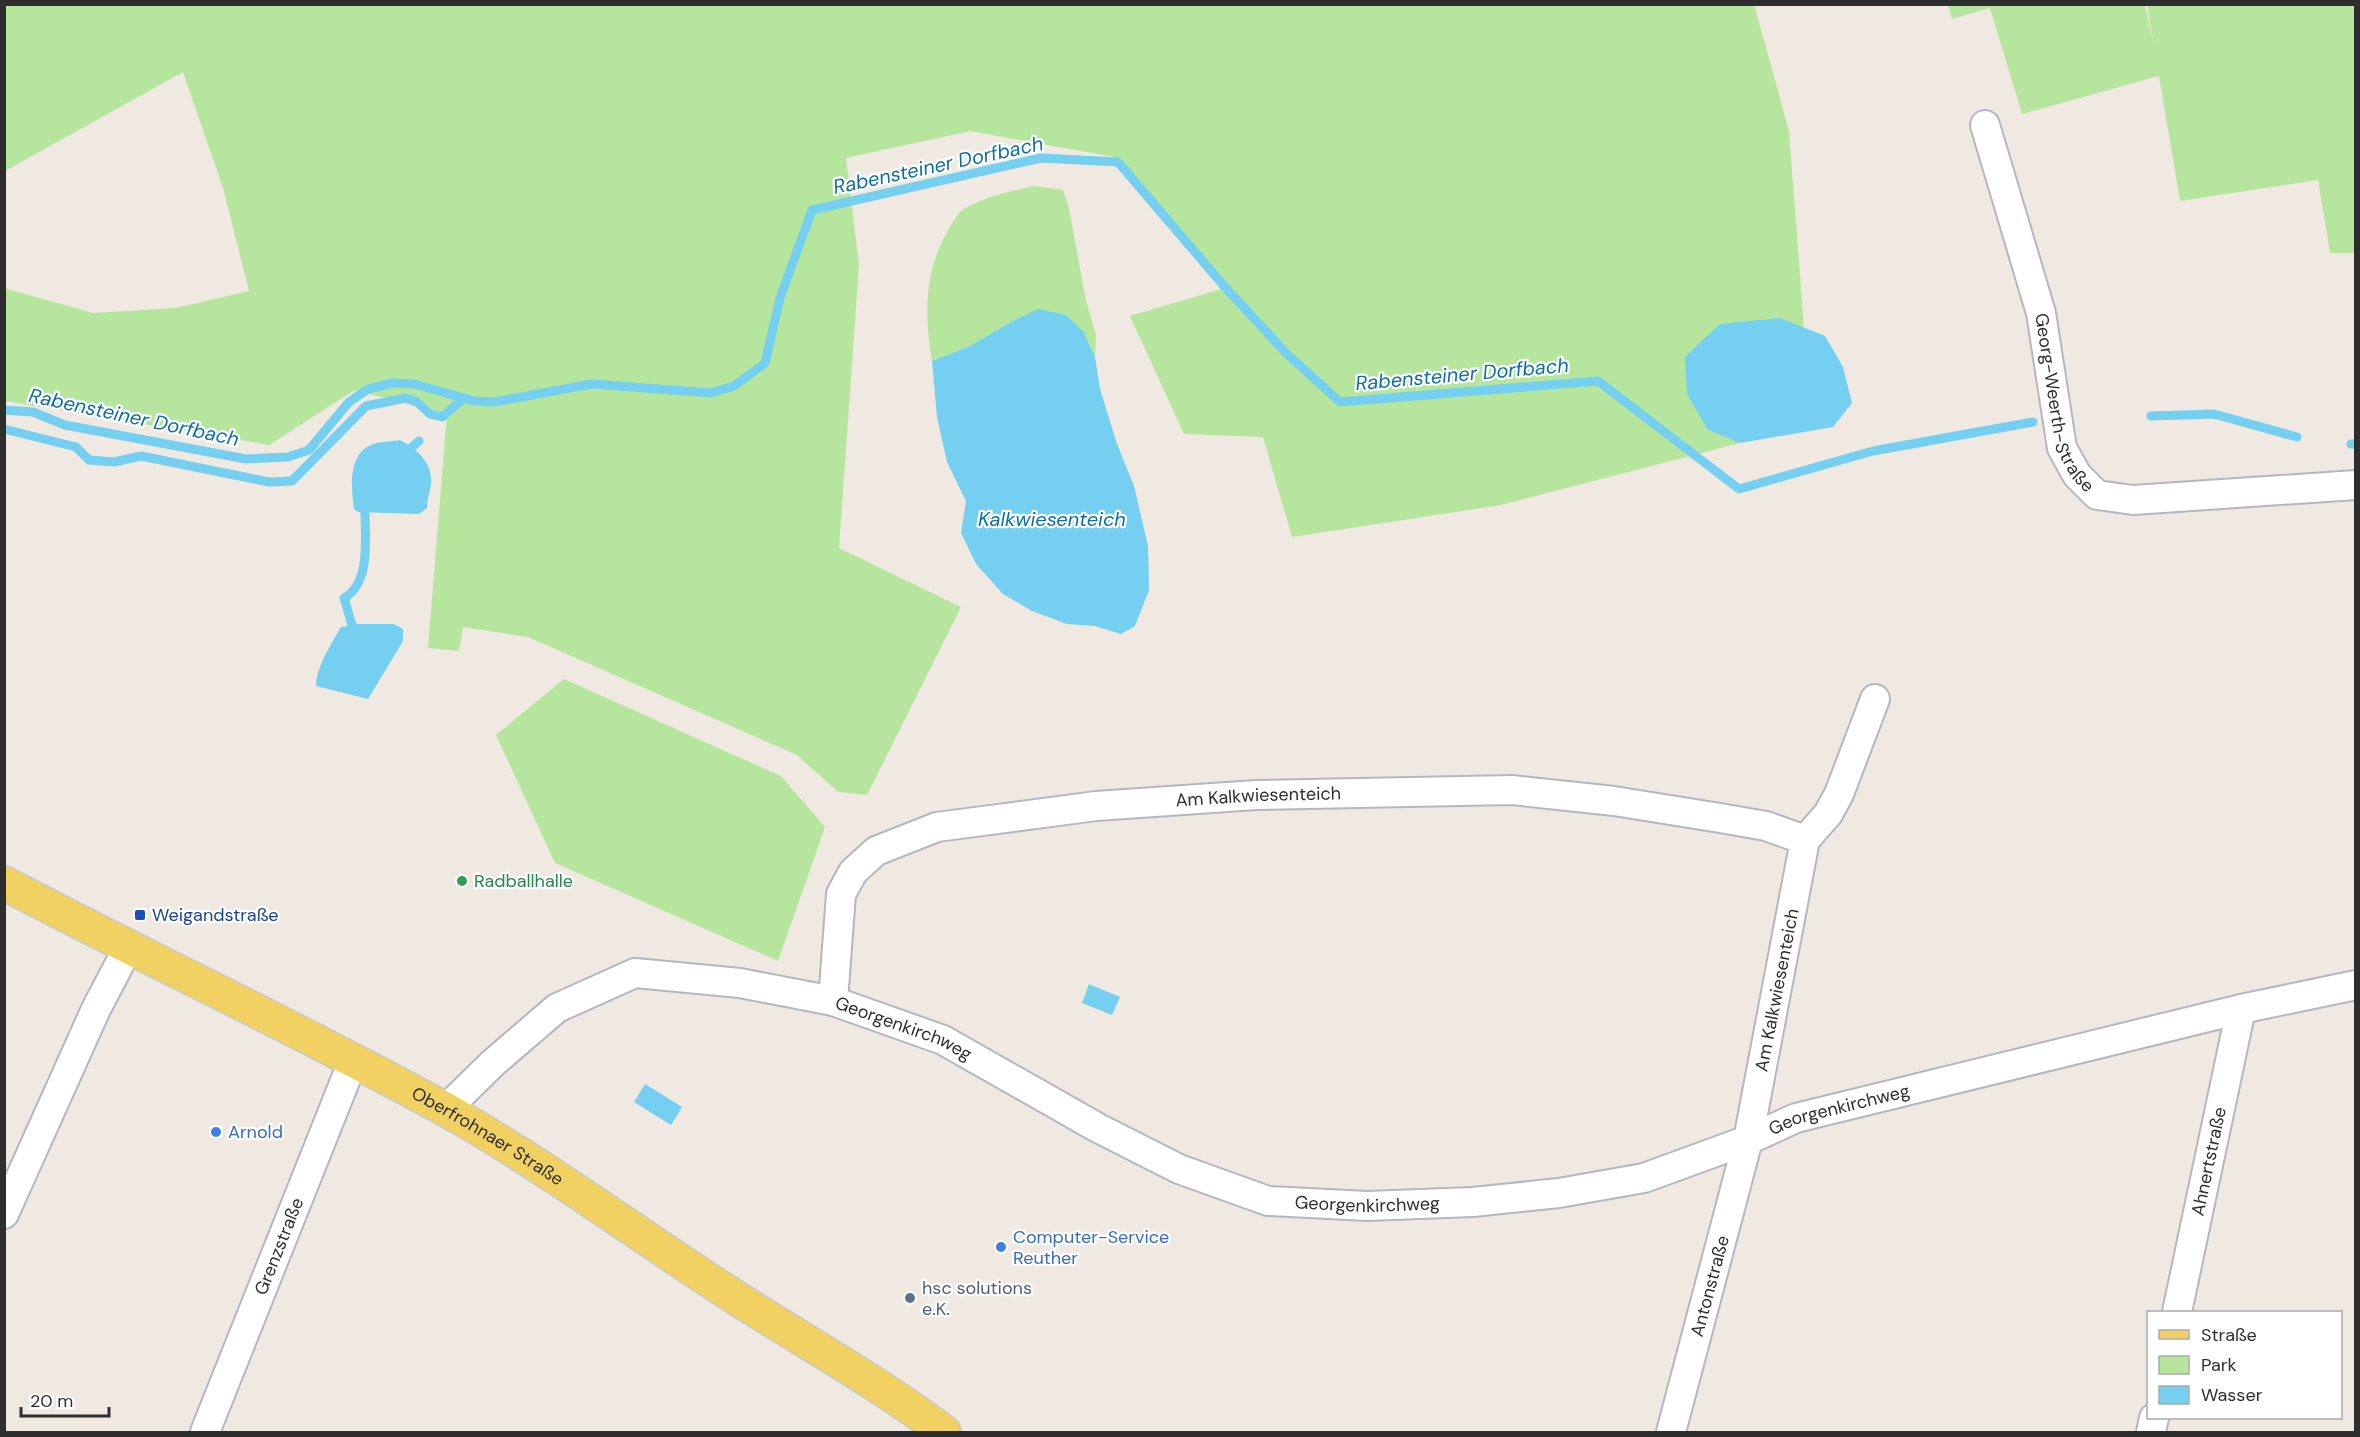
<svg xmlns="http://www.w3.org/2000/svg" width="2360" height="1437" viewBox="0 0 2360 1437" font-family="'DM Sans',sans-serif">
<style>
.green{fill:#b6e59e}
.water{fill:#75cff0}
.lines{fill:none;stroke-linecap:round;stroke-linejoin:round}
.stream{stroke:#75cff0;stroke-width:9}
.minor-casing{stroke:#b4b7c1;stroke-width:32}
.major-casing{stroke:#c9c9c9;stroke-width:36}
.minor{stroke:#fff;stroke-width:28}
.major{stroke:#f2d163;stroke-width:33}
.leisure-dot{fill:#2e9e5b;stroke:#fff;stroke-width:2}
.transit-dot{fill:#1a4fb4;stroke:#fff;stroke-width:2}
.shop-dot{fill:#3f7fe0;stroke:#fff;stroke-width:2}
.service-dot{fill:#5c6f8a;stroke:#fff;stroke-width:2}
.labels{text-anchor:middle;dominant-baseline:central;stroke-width:4.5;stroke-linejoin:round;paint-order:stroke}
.street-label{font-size:18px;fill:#2e2e2e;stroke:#fff}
.leisure-label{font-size:18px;fill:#27864d;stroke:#fff;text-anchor:start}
.transit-label{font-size:18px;fill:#164399;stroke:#fff;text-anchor:start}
.shop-label{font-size:18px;fill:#366cbe;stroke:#fff;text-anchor:start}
.service-label{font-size:18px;fill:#4e5e75;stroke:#fff;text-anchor:start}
.water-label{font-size:20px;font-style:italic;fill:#0d6fa3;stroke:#fff}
</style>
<rect width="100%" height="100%" fill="#efe9e1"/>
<g class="green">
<polygon points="1754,4 1789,131 1804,328 1780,318 1708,430 1740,443 1501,505 1292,537 1263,437 1184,434 1130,316 1228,287 1120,158 970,131 846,158 859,265 839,548 961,607 867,795 838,792 797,755 528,637 463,627 459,651 428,648 447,414 355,390 269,445 5,401 4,288 93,313 176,308 249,291 223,188 183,72 5,171 5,5"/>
<polygon points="1948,5 2145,5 2154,46 2147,5 2355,5 2355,253 2330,253 2318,180 2180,201 2159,76 2022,114 1990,8 1952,19"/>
<path d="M 1034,186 L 1063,190 L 1069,208 L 1086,301 L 1096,335 L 1095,357 L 1083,331 L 1011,322 L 970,346 L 932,361 C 924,314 924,269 950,227 C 954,221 958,212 964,209 C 985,197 1011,191 1034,186 Z"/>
<polygon points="564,679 781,776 825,827 778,961 555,863 496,735"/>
</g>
<g class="water">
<polygon points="1038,309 1066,315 1083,331 1095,357 1100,389 1117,444 1134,486 1148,546 1149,590 1135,626 1121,634 1095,626 1067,624 1032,611 1003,594 976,564 961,533 966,501 947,462 937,417 932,361 970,346 1011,322"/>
<polygon points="1780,318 1825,336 1843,367 1852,403 1833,427 1740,443 1708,430 1687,394 1685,357 1720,324"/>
<path d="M 400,440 C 417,449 433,463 431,484 C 430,492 427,499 427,508 L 419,514 L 358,512 L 354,509 C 351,488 348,454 371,445 C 379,441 391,442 400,440 Z"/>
<path d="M 358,624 L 394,624 L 403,629 L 403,641 L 368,699 L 316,686 C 317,665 331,645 341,627 Z"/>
<polygon points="1089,984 1120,997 1112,1015 1082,1003"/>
<polygon points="645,1084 682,1107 671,1125 634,1102"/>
</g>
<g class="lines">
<g class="stream">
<polyline points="4,410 33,412 65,425 246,459 288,457 309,450 349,402 368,389 393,383 414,384 474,401 494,402 592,384 711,393 734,386 765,363 780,298 812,210 1041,158 1118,162 1224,286 1287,354 1340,402 1598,381 1739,489 1873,451 2033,422"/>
<polyline points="2151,416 2214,414 2297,437"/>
<polyline points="4,429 76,447 89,460 114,462 141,456 269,482 292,481 366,406 406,398 417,402 430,414 442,417 464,398"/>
<polyline points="2351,444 2356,444"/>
<polyline points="412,447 419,441"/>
<path d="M 352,625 L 344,598 C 371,583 365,539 365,512"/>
</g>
<defs>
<g id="minor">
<path id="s1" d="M 1985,125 L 2041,313 L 2062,448 L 2077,475 L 2097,495 L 2133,500 L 2356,485"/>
<polyline points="1805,840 1828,814 1839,794 1875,699"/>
<path id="s2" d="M 833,1001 L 841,894 L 853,872 L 876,851 L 937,827 L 1096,806 L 1256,795 L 1512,790 L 1614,801 L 1720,818 L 1766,826 L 1805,840 L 1748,1140 L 1671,1432"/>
<path id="s3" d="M 445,1110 L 493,1063 L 557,1008 L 635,973 L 740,983 L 833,1001 L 943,1040 L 1098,1128 L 1179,1169 L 1268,1201 L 1367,1206 L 1473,1202 L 1559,1193 L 1644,1178 L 1748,1140 L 1796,1118 L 2241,1009 L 2356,985"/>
<polyline points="4,1214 96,1009 128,948"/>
<path id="s4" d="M 2177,1312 L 2241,1009"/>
<path id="s5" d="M 205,1432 L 353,1061"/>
<polyline points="2151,1432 2154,1418"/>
</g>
<g id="major">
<path id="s6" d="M 4,883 C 150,960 299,1029 443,1108 C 545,1165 639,1236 738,1299 C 807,1343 879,1383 944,1432"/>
</g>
</defs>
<use href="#minor" class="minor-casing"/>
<use href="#major" class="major-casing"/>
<use href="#minor" class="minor"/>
<use href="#major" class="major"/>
</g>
<circle class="leisure-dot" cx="462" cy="881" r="6"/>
<rect class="transit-dot" x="134" y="909" width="12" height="12" rx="3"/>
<g class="shop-dot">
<circle cx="216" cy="1132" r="6"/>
<circle cx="1001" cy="1247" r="6"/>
</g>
<circle class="service-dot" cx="910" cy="1298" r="6"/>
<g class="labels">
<g class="street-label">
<text stroke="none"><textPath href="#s1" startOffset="290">Georg-Weerth-Straße</textPath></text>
<text stroke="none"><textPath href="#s2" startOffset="552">Am Kalkwiesenteich</textPath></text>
<text transform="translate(1777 990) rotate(-79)">Am Kalkwiesenteich</text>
<text stroke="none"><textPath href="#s3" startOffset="513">Georgenkirchweg</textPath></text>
<text stroke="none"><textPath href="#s3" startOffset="1503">Georgenkirchweg</textPath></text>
<text stroke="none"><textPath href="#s6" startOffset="546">Oberfrohnaer Straße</textPath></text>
<text stroke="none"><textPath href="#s4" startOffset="154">Ahnertstraße</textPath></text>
<text stroke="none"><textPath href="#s3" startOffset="1017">Georgenkirchweg</textPath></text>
<text stroke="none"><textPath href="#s5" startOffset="200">Grenzstraße</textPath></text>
<text transform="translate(1710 1286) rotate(-75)">Antonstraße</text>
</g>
<g class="leisure-label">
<text x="474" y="881">Radballhalle</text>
</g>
<g class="transit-label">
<text x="152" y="915">Weigandstraße</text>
</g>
<g class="shop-label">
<text x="228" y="1132">Arnold</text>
<text x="1013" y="1237">Computer-Service<tspan x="1013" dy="21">Reuther</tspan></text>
</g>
<g class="service-label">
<text x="922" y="1288">hsc solutions<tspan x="922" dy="21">e.K.</tspan></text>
</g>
<g class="water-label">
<text transform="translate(938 165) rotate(-12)">Rabensteiner Dorfbach</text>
<text transform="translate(1462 374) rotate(-5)">Rabensteiner Dorfbach</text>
<text transform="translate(134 417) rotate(12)">Rabensteiner Dorfbach</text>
<text x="1052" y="519">Kalkwiesenteich</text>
</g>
</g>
<rect width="2360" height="1437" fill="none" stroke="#2e2e2e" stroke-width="12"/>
<rect x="2147" y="1311" width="195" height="108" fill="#ffffff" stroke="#ababab" stroke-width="1.5"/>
<rect x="2159" y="1330" width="30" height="9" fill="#f2d163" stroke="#ababab" stroke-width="1.5"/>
<text x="2201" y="1341" font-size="18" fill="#2e2e2e">Straße</text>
<rect x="2159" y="1356" width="30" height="18" fill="#b6e59e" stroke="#ababab" stroke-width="1.5"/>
<text x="2201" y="1371" font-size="18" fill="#2e2e2e">Park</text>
<rect x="2159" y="1386" width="30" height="18" fill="#75cff0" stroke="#ababab" stroke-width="1.5"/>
<text x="2201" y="1401" font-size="18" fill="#2e2e2e">Wasser</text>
<path d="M21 1407v9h88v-9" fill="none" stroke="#2e2e2e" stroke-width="3"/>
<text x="30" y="1407" font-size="18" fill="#2e2e2e" stroke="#ffffff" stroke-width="4.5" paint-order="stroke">20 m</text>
</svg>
